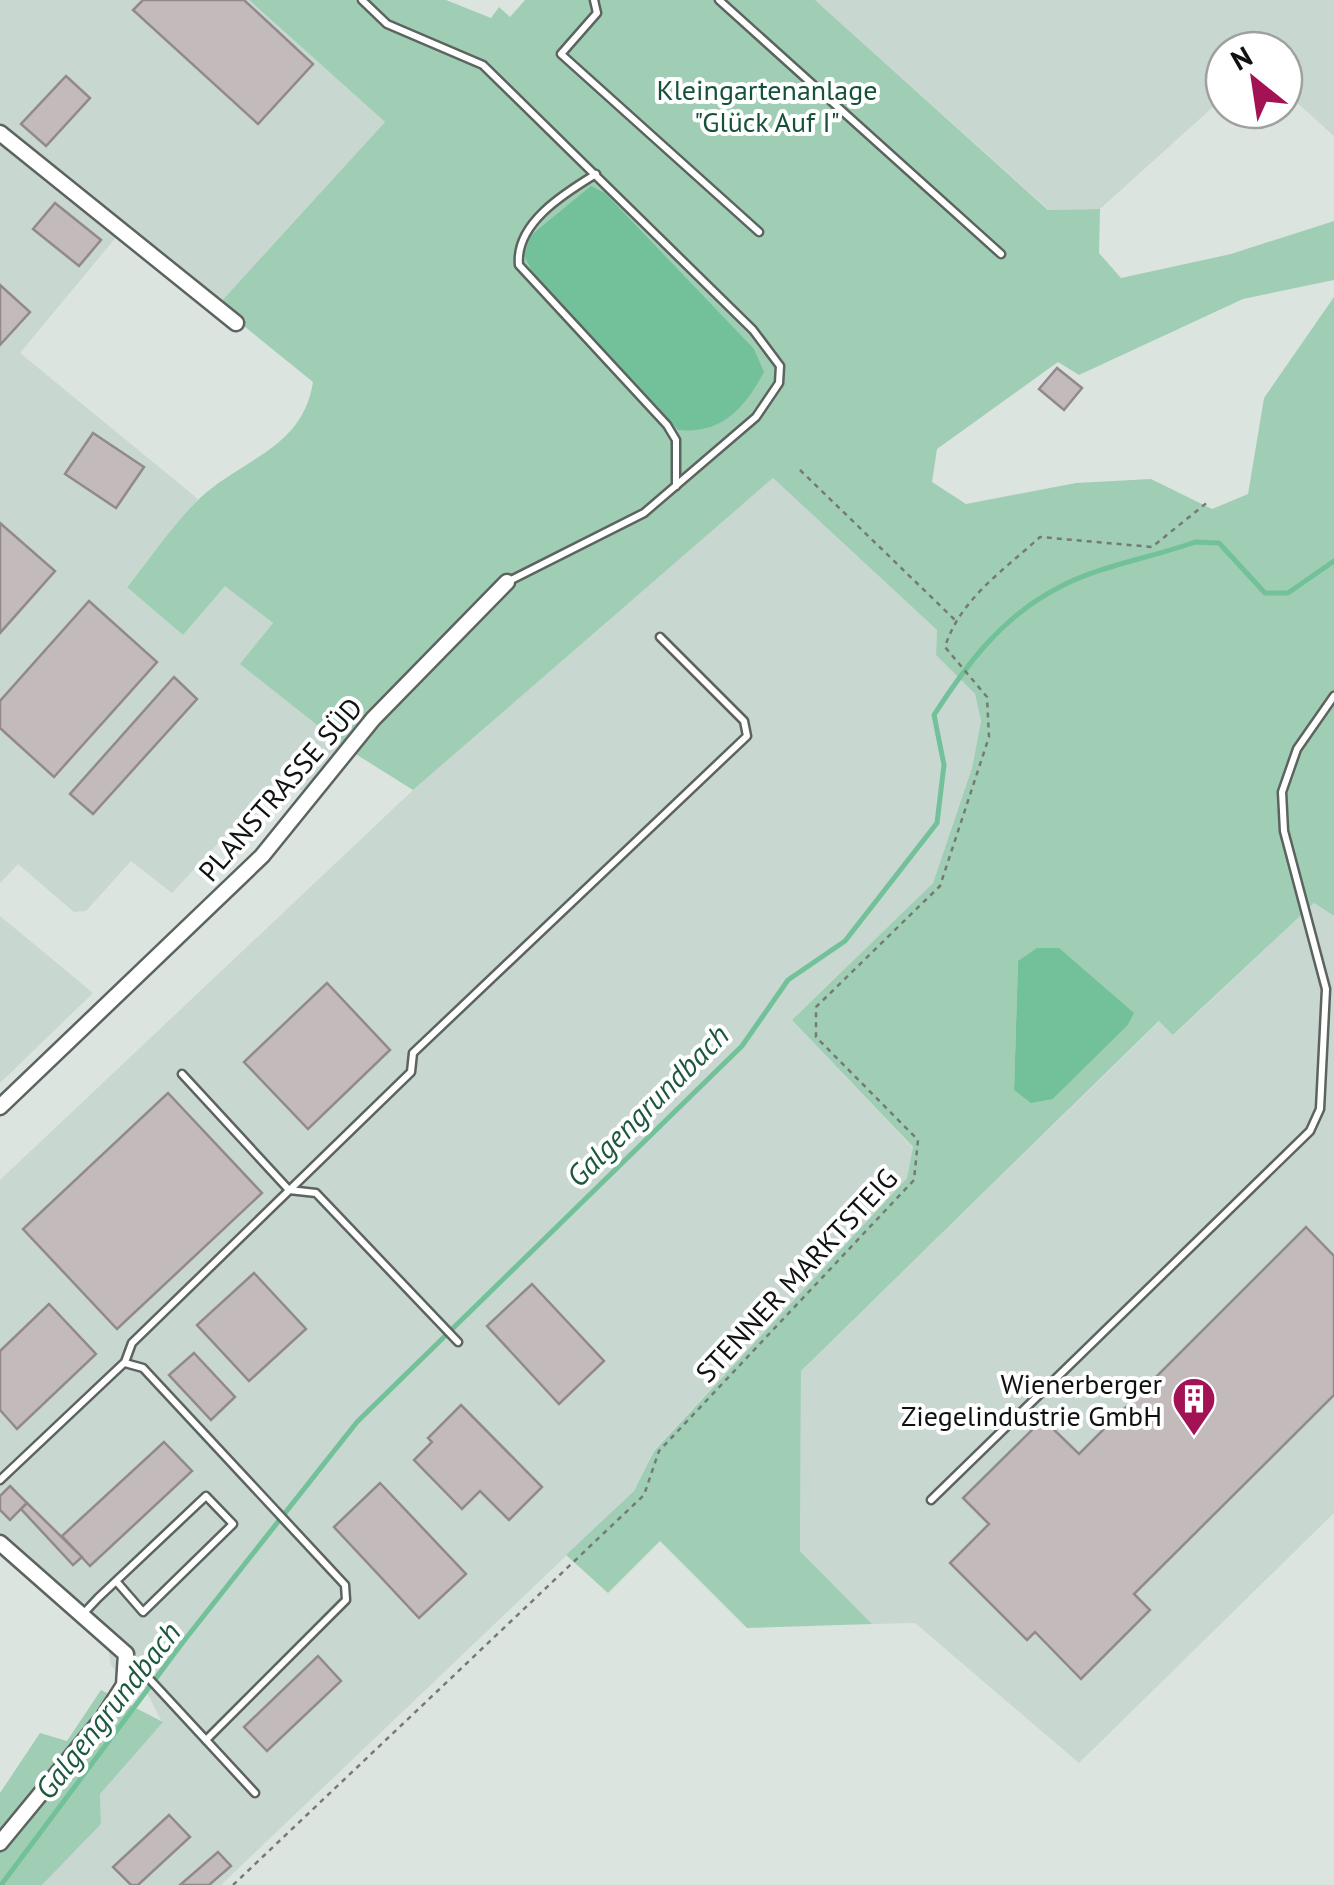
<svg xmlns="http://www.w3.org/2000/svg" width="1334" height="1885" viewBox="0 0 1334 1885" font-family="'PT Sans',sans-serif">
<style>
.built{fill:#c8d7cf}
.green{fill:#a0ceb5;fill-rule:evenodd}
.water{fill:#73c19a}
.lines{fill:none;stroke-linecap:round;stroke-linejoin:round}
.stream{stroke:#73c19a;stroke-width:5}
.building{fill:#c3babc;stroke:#91898b;stroke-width:2.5}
.service-casing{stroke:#5d6460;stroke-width:11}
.minor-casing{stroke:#5d6460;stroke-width:19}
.path{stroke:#757a77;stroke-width:2.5;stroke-dasharray:5 5;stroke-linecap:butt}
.service{stroke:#fff;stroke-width:6}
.minor{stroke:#fff;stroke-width:14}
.labels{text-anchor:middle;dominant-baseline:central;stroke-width:8;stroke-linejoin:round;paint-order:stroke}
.park-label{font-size:28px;fill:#165238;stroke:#fff}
.street-label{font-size:28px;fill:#101211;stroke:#fff}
.poi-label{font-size:28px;fill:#101211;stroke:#fff;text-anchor:end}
.water-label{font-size:30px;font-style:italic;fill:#1c583d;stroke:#fff}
</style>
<rect width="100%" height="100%" fill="#dce4df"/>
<g class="built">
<polygon points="0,0 249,0 385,122 218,305 122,230 20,353 198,499 127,586 183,635 225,585 273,623 241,664 346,748 302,791 282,774 172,893 131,861 86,911 74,912 18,864 0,883"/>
<polygon points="815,0 1334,0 1334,136 1284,91 1284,50 1224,50 1224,97 1100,209 1049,210"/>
<polygon points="773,478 937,630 936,655 975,694 981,721 972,768 933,883 792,1020 913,1148 907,1178 654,1450 634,1491 221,1885 42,1885 101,1824 100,1794 162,1722 143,1685 134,1692 111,1665 108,1648 0,1552 0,1180 413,790"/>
<polygon points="1314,903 1334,916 1334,1513 1079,1763 915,1623 872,1624 800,1551 801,1371 1160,1021 1174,1035"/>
<polygon points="0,916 93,993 0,1083"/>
</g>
<g class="green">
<path d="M 249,0 L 446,0 L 491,18 L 499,7 L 510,17 L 525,0 L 815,0 L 1048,210 L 1100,209 L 1099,253 L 1121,278 L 1231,254 L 1334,221 L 1334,280 L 1243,299 L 1079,375 L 1058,362 L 937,449 L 932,482 L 966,504 L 1076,483 L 1151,479 L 1212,509 L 1248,494 L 1264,398 L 1334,297 L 1334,916 L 1314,903 L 1173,1035 L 1159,1021 L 801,1371 L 800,1551 L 872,1624 L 747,1628 L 660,1541 L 608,1593 L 566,1555 L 634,1491 L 654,1451 L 907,1178 L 913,1147 L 792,1020 L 933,883 L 972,768 L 981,721 L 975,694 L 936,655 L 937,630 L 773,478 L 413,790 L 346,748 L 240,664 L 273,623 L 225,586 L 183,635 L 127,587 C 150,559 171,527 197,501 C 240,458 302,451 313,382 L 218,305 L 385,122 ZM 1018,962 L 1133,1013 L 1128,1025 L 1053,1099 L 1014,1090 Z"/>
<polygon points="101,1690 163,1722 100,1794 101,1824 42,1885 0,1885 0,1793 40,1733 67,1741"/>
</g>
<g class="water">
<path d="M 591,186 L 605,193 L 754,349 L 764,372 C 744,409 722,434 678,430 L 534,276 L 524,255 L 530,236 Z"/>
<polygon points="1037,948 1059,948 1134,1013 1128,1025 1053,1099 1031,1103 1014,1090 1018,961"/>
</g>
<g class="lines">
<path class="stream" d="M 1,1885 L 183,1642 L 357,1422 L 742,1046 L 788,980 L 845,941 L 937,823 L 944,765 L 934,715 C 967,664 1001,618 1056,589 C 1097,566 1151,558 1195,542 L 1219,543 L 1265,593 L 1288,593 L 1334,561"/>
</g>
<g class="building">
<polygon points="143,0 244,0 313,64 258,124 133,10"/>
<polygon points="66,76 90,98 46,146 21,124"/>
<polygon points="55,203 101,240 79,266 33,229"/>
<polygon points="0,285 30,312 0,345"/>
<polygon points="1057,368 1082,388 1064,410 1039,389"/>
<polygon points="93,433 144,467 116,508 65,474"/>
<polygon points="0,523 55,571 0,633"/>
<polygon points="89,601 157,662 54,777 0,728 0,701"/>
<polygon points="174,677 197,699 93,814 70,794"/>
<polygon points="327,983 390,1050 308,1129 244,1062"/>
<polygon points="168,1093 262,1193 117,1329 23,1229"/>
<polygon points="1306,1227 1334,1256 1334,1395 1134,1594 1150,1610 1081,1679 1035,1632 1027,1640 950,1563 989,1524 963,1498 1043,1419 1079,1454"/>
<polygon points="254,1273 306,1329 249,1381 197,1325"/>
<polygon points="532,1284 604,1361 559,1404 487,1326"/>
<polygon points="49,1304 96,1354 17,1429 0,1410 0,1351"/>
<polygon points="194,1353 235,1397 211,1420 169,1375"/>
<polygon points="461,1405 542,1487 509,1520 480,1491 462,1509 414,1460 432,1442 428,1438"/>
<polygon points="164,1442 192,1471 90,1566 62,1536"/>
<polygon points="380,1483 466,1574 419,1618 334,1527"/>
<polygon points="10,1486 27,1503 10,1520 0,1510 0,1496"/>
<polygon points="27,1503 82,1557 73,1565 21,1509"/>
<polygon points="318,1656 341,1681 267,1751 244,1727"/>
<polygon points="169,1815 190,1837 138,1885 131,1885 113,1867"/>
<polygon points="218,1852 231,1866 209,1885 180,1885"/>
</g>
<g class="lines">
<defs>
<g id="service">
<polyline points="362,0 387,24 483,65 753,330 780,366 779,383 756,417 644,513 507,582"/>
<polyline points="594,0 597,13 561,54 759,232"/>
<polyline points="719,0 1001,254"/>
<path d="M 596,174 C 563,194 515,224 519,265 L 667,425 L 676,440 L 676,486"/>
<polyline points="182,1074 289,1190 316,1193 458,1342"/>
<polyline points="125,1363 143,1368 345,1585 346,1600 206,1740"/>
<polyline points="0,1480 125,1362 132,1343 411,1072 413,1053 747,736 744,721 660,637"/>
<polyline points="931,1500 1310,1131 1320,1109 1326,989 1284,831 1282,792 1297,749 1334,696"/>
<polyline points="82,1615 98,1598 206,1496 233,1524 143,1612 116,1581"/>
<polyline points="130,1658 255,1793"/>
</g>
<g id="minor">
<polyline points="0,133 236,323"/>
<polyline points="0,1107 262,856 373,719 507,582"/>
<polyline points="0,1543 126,1654 124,1685 103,1718 0,1843"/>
</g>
</defs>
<use href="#service" class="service-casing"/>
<use href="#minor" class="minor-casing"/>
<g class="path">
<polyline points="800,470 955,620"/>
<path d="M 233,1885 L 644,1495 L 659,1451 L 914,1180 L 918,1140 L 816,1037 L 816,1007 L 940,886 L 989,737 L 987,697 L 945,647 C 960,599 1004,570 1040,537 L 1152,547 L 1209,501"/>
</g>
<use href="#service" class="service"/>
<use href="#minor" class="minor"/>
</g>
<defs>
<symbol id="building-pin" viewBox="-11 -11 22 30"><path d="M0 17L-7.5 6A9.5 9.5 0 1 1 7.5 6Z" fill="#a31254" stroke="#fff"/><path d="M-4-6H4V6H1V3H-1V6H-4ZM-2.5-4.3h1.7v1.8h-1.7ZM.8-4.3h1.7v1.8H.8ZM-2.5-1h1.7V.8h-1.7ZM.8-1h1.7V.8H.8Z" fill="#fff"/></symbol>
</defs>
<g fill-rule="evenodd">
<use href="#building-pin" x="1169" y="1374" width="50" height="68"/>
</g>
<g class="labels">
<g class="park-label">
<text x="767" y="89">Kleingartenanlage<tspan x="767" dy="32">"Glück Auf I"</tspan></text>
</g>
<g class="street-label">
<text transform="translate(280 789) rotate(-49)">PLANSTRASSE SÜD</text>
<text transform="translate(796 1275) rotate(-47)">STENNER MARKTSTEIG</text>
</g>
<g class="poi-label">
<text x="1162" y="1383">Wienerberger<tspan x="1162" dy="32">Ziegelindustrie GmbH</tspan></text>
</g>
<g class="water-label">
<text transform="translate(647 1105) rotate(-45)">Galgengrundbach</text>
<text transform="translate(107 1710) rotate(-52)">Galgengrundbach</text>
</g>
</g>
<g transform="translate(1254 80) rotate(330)"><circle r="48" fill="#ffffff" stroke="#9fa0a0" stroke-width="2.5"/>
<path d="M0-8L18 38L0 25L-18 38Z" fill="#a31254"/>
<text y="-15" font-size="28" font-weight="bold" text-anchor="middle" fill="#101211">N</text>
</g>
</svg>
